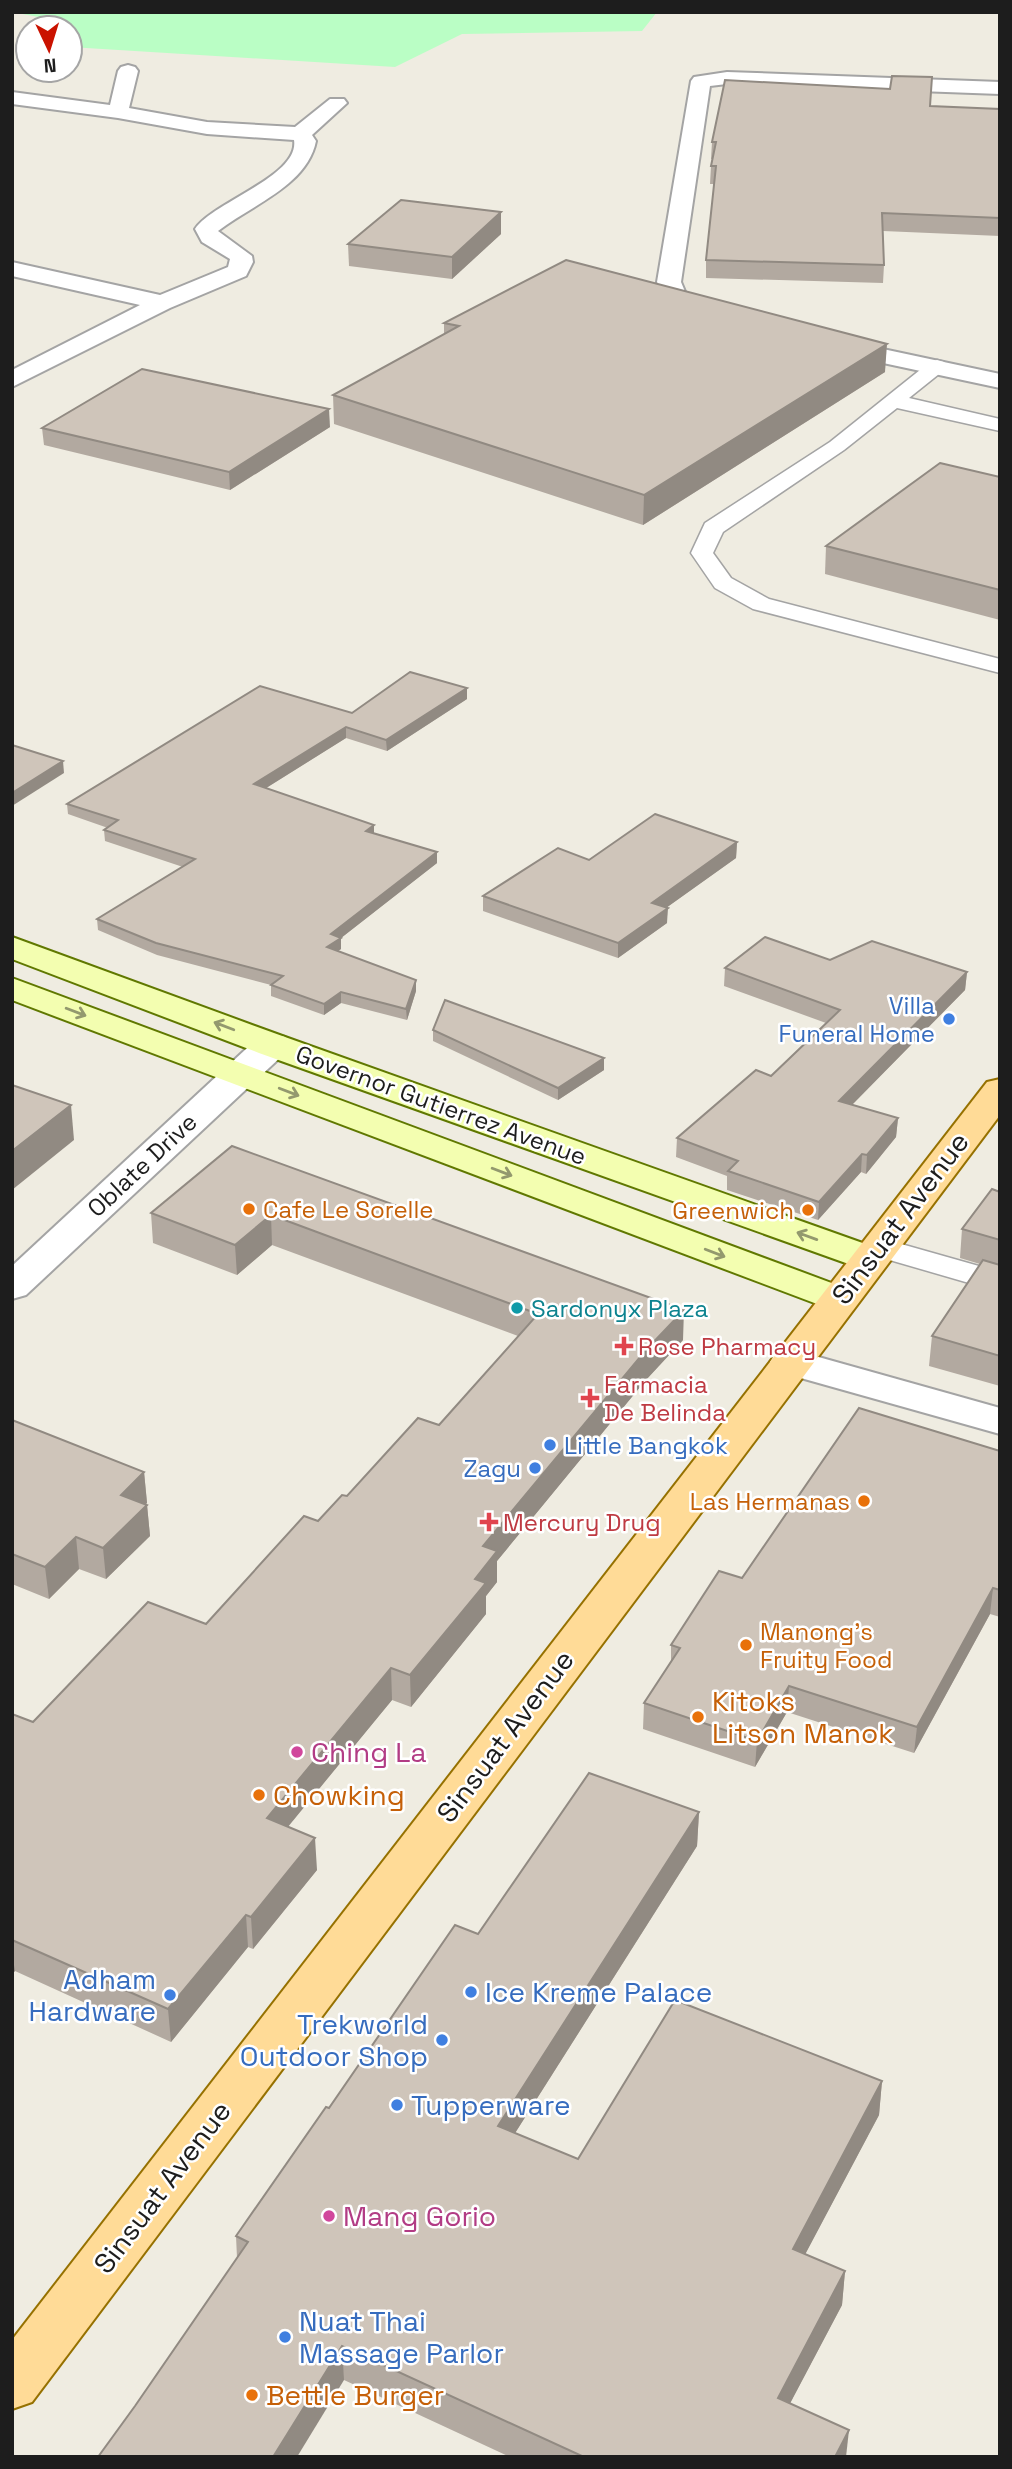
<svg xmlns="http://www.w3.org/2000/svg" width="1012" height="2469" viewBox="0 0 1012 2469" font-family="'Space Grotesk',sans-serif">
<style>
.park{fill:#bafec5}
.lines{fill:none;stroke-linecap:round;stroke-linejoin:round}
.lane-casing{stroke:#a4a4a4;stroke-width:3}
.street-casing{stroke:#a4a4a4;stroke-width:4}
.secondary-casing{stroke:#607800;stroke-width:4}
.primary-casing{stroke:#967100;stroke-width:4}
.lane{fill:#fff;fill-rule:evenodd}
.street{fill:#fff;fill-rule:evenodd}
.secondary{fill:#f3feb0;fill-rule:evenodd}
.primary{fill:#ffdb97;fill-rule:evenodd}
.wall{fill:#b2a9a0}
.shaded-wall{fill:#918a82}
.building{fill:#cfc5ba;stroke:#918a82;stroke-width:2}
.oneway{stroke:#93996e}
.shop-dot{fill:#3f7fe0;stroke:#fff;stroke-width:2.5}
.food-dot{fill:#e8710a;stroke:#fff;stroke-width:2.5}
.culture-dot{fill:#0f9aa8;stroke:#fff;stroke-width:2.5}
.health-dot{fill:#e0444e;stroke:#fff;stroke-width:2.5}
.hotel-dot{fill:#d1479c;stroke:#fff;stroke-width:2.5}
.labels{text-anchor:middle;dominant-baseline:central;stroke-width:5;stroke-linejoin:round;paint-order:stroke}
.shop-label{font-size:24px;fill:#366cbe;stroke:#fff;text-anchor:end}
.street-label{font-size:24px;fill:#1d1d1d;stroke:#fff}
.food-label{font-size:24px;fill:#c56008;stroke:#fff;text-anchor:start}
.culture-label{font-size:24px;fill:#0d838f;stroke:#fff;text-anchor:start}
.health-label{font-size:24px;fill:#be3a42;stroke:#fff;text-anchor:start}
.near-street-label{font-size:28px;fill:#1d1d1d;stroke:#fff}
.near-food-label{font-size:28px;fill:#c56008;stroke:#fff;text-anchor:start}
.near-hotel-label{font-size:28px;fill:#b23c85;stroke:#fff;text-anchor:start}
.near-shop-label{font-size:28px;fill:#366cbe;stroke:#fff;text-anchor:start}
</style>
<rect width="100%" height="100%" fill="#efece1"/>
<polygon class="park" points="12,12 657,12 642,31 462,34 395,67 70,47 70,28 58,28 65,22"/>
<g class="lines">
<defs>
<g id="lane">
<polygon points="937,360 944,362 947,366 944,370 909,398 1000,419 1000,431 897,408 844,450 723,532 713,553 731,578 769,599 1000,659 1000,673 753,609 715,588 691,553 705,523 830,442 930,362"/>
<polygon points="880,1238 1000,1272 1000,1292 869,1254 864,1247 869,1240"/>
</g>
<g id="street">
<path d="M 128,65 L 135,67 L 138,71 L 129,108 L 207,122 L 295,127 L 330,99 L 344,99 L 347,103 L 312,135 L 316,141 C 307,186 251,205 218,231 L 252,256 L 253,262 L 246,276 L 170,308 L 12,387 L 12,370 L 140,305 L 12,276 L 12,262 L 160,295 L 228,267 L 230,259 L 202,242 L 195,229 C 213,202 300,176 294,140 L 207,134 L 118,118 L 12,104 L 12,92 L 110,105 L 118,71 L 121,67 Z"/>
<polygon points="727,72 1000,82 1000,94 727,84 710,86 681,282 686,294 721,310 725,315 721,320 705,320 668,303 657,282 691,81 694,77"/>
<polygon points="836,339 1000,374 1000,388 827,351 824,346 827,341"/>
<polygon points="272,1034 285,1037 290,1045 285,1053 26,1295 12,1299 12,1266 259,1037"/>
<polygon points="790,1349 1000,1408 1000,1434 776,1371 770,1362 776,1353"/>
</g>
<g id="secondary">
<polygon points="12,937 285,1037 885,1251 890,1259 885,1267 871,1271 857,1267 259,1053 12,959"/>
<polygon points="12,978 853,1291 859,1299 853,1307 839,1311 825,1307 12,1000"/>
</g>
<polygon id="primary" points="1000,1079 1000,1115 32,2402 12,2409 12,2340 987,1082"/>
</defs>
<use href="#lane" class="lane-casing"/>
<use href="#street" class="street-casing"/>
<use href="#secondary" class="secondary-casing"/>
<use href="#primary" class="primary-casing"/>
<use href="#lane" class="lane"/>
<use href="#street" class="street"/>
<use href="#secondary" class="secondary"/>
<use href="#primary" class="primary"/>
</g>
<g class="wall">
<polygon points="930,106 1000,109 1000,236 883,231 884,265 883,283 706,278 706,260 714,184 710,184 711,166 712,159 711,159 712,142"/>
<polygon points="501,234 452,279 349,266 348,244"/>
<polygon points="444,323 885,372 643,525 334,424 333,395 444,334"/>
<polygon points="330,427 230,490 44,445 42,428"/>
<polygon points="1000,477 1000,620 825,574 826,546"/>
<polygon points="467,699 387,751 346,738 266,788 374,833 437,852 437,863 341,938 341,949 338,951 416,980 416,991 407,1020 341,1003 324,1015 271,996 271,985 157,955 98,930 97,919 183,867 105,841 104,830 108,828 68,814 67,804 352,713"/>
<polygon points="737,842 736,858 667,907 667,923 618,958 483,911 483,896 589,860"/>
<polygon points="830,960 967,972 965,990 852,1105 898,1118 896,1137 866,1174 861,1172 818,1220 727,1190 727,1176 676,1157 677,1138 771,1076 826,1023 724,986 725,968"/>
<polygon points="433,1030 604,1070 558,1100 433,1041"/>
<polygon points="232,1146 683,1340 645,1381 497,1561 497,1582 486,1596 486,1614 411,1707 392,1700 288,1826 317,1870 253,1949 248,1947 171,2042 15,1971 12,1974 12,1714 33,1722 206,1624 318,1521 347,1496 439,1425 518,1336 272,1245 237,1275 153,1243 151,1213"/>
<polygon points="1000,1192 1000,1386 929,1366 932,1336 980,1264 960,1258 962,1229"/>
<polygon points="12,1420 144,1472 147,1503 145,1504 147,1505 150,1536 106,1579 79,1569 49,1599 12,1584"/>
<polygon points="1000,1451 1000,1617 990,1614 914,1753 787,1712 755,1767 643,1729 644,1703 671,1663 671,1645 742,1578"/>
<polygon points="699,1812 697,1846 515,2133 578,2159 882,2081 879,2115 805,2254 845,2271 842,2305 790,2403 846,2457 510,2457 344,2380 135,2406 237,2258 236,2236 329,2108 478,1934"/>
</g>
<g class="shaded-wall">
<polygon points="501,212 501,234 452,279 452,257"/>
<polygon points="887,344 885,372 643,525 644,495"/>
<polygon points="329,409 330,427 230,490 229,472"/>
<polygon points="467,688 467,699 387,751 386,740"/>
<polygon points="346,727 346,738 255,795 254,784"/>
<polygon points="63,761 64,773 12,806 12,793"/>
<polygon points="374,825 374,836 366,831"/>
<polygon points="737,842 736,858 652,918 652,903"/>
<polygon points="437,852 437,863 341,938 341,949 327,958 327,947 331,934"/>
<polygon points="668,908 667,923 618,958 618,943"/>
<polygon points="967,972 965,990 838,1119 839,1101"/>
<polygon points="416,980 416,991 407,1020 406,1009"/>
<polygon points="341,992 341,1003 324,1015 324,1004"/>
<polygon points="604,1058 604,1070 558,1100 558,1088"/>
<polygon points="71,1105 74,1140 12,1190 12,1151"/>
<polygon points="898,1118 896,1137 866,1174 867,1155"/>
<polygon points="862,1154 861,1172 818,1220 819,1202"/>
<polygon points="271,1215 272,1245 237,1275 235,1245"/>
<polygon points="684,1310 683,1340 645,1381 497,1561 497,1582 486,1596 486,1614 411,1707 410,1675 475,1579 483,1546 646,1350"/>
<polygon points="144,1472 147,1503 123,1526 121,1495"/>
<polygon points="147,1505 150,1536 106,1579 103,1548"/>
<polygon points="76,1537 79,1569 49,1599 45,1567"/>
<polygon points="993,1588 990,1614 914,1753 917,1727"/>
<polygon points="391,1668 392,1700 269,1850 267,1818"/>
<polygon points="789,1686 787,1712 755,1767 757,1741"/>
<polygon points="699,1812 697,1846 498,2160 498,2126"/>
<polygon points="315,1838 317,1870 253,1949 251,1917"/>
<polygon points="246,1915 248,1947 171,2042 168,2009"/>
<polygon points="12,1953 15,1971 12,1974"/>
<polygon points="882,2081 879,2115 790,2283 793,2249"/>
<polygon points="845,2271 842,2305 775,2432 778,2398"/>
<polygon points="342,2346 344,2380 297,2457 273,2457"/>
<polygon points="849,2430 846,2457 835,2457"/>
</g>
<g class="building">
<polygon points="892,76 932,77 930,106 1000,109 1000,218 882,213 884,265 706,260 716,166 711,166 716,142 712,142 725,80 890,89"/>
<polygon points="401,200 501,212 452,257 348,244"/>
<polygon points="566,260 887,344 644,495 333,395 459,326 444,323"/>
<polygon points="142,369 329,409 229,472 42,428"/>
<polygon points="940,463 1000,477 1000,590 826,546"/>
<polygon points="410,672 467,688 386,740 346,727 254,784 374,825 366,831 437,852 331,934 341,938 327,947 416,980 406,1009 341,992 324,1004 271,985 283,976 156,943 97,919 195,859 104,830 118,820 67,804 260,686 352,713"/>
<polygon points="12,745 63,761 12,793"/>
<polygon points="655,814 737,842 652,903 668,908 618,943 483,896 558,848 589,860"/>
<polygon points="765,937 830,960 872,941 967,972 839,1101 898,1118 867,1155 862,1154 819,1202 728,1171 738,1161 677,1138 756,1070 771,1076 840,1010 725,968"/>
<polygon points="445,1000 604,1058 558,1088 433,1030"/>
<polygon points="12,1085 71,1105 12,1151"/>
<polygon points="232,1146 684,1310 646,1350 483,1546 497,1551 475,1579 486,1583 410,1675 391,1668 267,1818 315,1838 251,1917 246,1915 168,2009 12,1940 12,1714 33,1722 148,1602 206,1624 304,1516 318,1521 342,1495 347,1496 418,1418 439,1425 538,1314 271,1215 235,1245 151,1213"/>
<polygon points="992,1189 1000,1192 1000,1240 962,1229"/>
<polygon points="983,1260 1000,1265 1000,1356 932,1336"/>
<polygon points="859,1408 1000,1451 1000,1590 993,1588 917,1727 789,1686 757,1741 644,1703 680,1648 671,1645 719,1571 742,1578"/>
<polygon points="12,1420 144,1472 121,1495 147,1505 103,1548 76,1537 45,1567 12,1554"/>
<polygon points="589,1773 699,1812 498,2126 578,2159 675,2000 882,2081 793,2249 845,2271 778,2398 849,2430 835,2457 584,2457 342,2346 273,2457 98,2457 135,2406 248,2242 236,2236 326,2107 329,2108 455,1925 478,1934"/>
</g>
<defs><path id="oneway-shaft" d="M-6 0H5M1.5-3L5.5 0L1.5 3" fill="none" stroke-width="1.6" stroke-linecap="round" stroke-linejoin="round" transform="scale(1.75)"/></defs>
<g class="oneway">
<use href="#oneway-shaft" transform="translate(76 1012) rotate(21)"/>
<use href="#oneway-shaft" transform="translate(224 1026) rotate(-159)"/>
<use href="#oneway-shaft" transform="translate(289 1092) rotate(21)"/>
<use href="#oneway-shaft" transform="translate(502 1172) rotate(21)"/>
<use href="#oneway-shaft" transform="translate(807 1236) rotate(-160)"/>
<use href="#oneway-shaft" transform="translate(715 1253) rotate(21)"/>
</g>
<g class="shop-dot">
<circle cx="949" cy="1019" r="7"/>
<circle cx="550" cy="1445" r="7"/>
<circle cx="535" cy="1468" r="7"/>
<circle cx="471" cy="1992" r="7"/>
<circle cx="170" cy="1995" r="7"/>
<circle cx="442" cy="2040" r="7"/>
<circle cx="397" cy="2105" r="7"/>
<circle cx="285" cy="2337" r="7"/>
</g>
<g class="food-dot">
<circle cx="249" cy="1209" r="7"/>
<circle cx="808" cy="1210" r="7"/>
<circle cx="864" cy="1501" r="7"/>
<circle cx="746" cy="1645" r="7"/>
<circle cx="698" cy="1717" r="7"/>
<circle cx="259" cy="1795" r="7"/>
<circle cx="252" cy="2395" r="7"/>
</g>
<circle class="culture-dot" cx="517" cy="1308" r="7"/>
<g class="health-dot">
<path d="M620.5 1335.5h7v7h7v7h-7v7h-7v-7h-7v-7h7z"/>
<path d="M586.5 1387.5h7v7h7v7h-7v7h-7v-7h-7v-7h7z"/>
<path d="M485.5 1511.5h7v7h7v7h-7v7h-7v-7h-7v-7h7z"/>
</g>
<g class="hotel-dot">
<circle cx="297" cy="1752" r="7"/>
<circle cx="329" cy="2216" r="7"/>
</g>
<g class="labels">
<g class="shop-label">
<text x="935" y="1005">Villa<tspan x="935" dy="28">Funeral Home</tspan></text>
<text x="564" y="1445" text-anchor="start">Little Bangkok</text>
<text x="521" y="1468">Zagu</text>
</g>
<g class="street-label">
<text transform="translate(441 1105) rotate(20)">Governor Gutierrez Avenue</text>
<text transform="translate(142 1165) rotate(-43)">Oblate Drive</text>
</g>
<g class="food-label">
<text x="263" y="1209">Cafe Le Sorelle</text>
<text x="794" y="1210" text-anchor="end">Greenwich</text>
<text x="850" y="1501" text-anchor="end">Las Hermanas</text>
<text x="760" y="1631">Manong's<tspan x="760" dy="28">Fruity Food</tspan></text>
</g>
<g class="culture-label">
<text x="531" y="1308">Sardonyx Plaza</text>
</g>
<g class="health-label">
<text x="638" y="1346">Rose Pharmacy</text>
<text x="604" y="1384">Farmacia<tspan x="604" dy="28">De Belinda</tspan></text>
<text x="503" y="1522">Mercury Drug</text>
</g>
<g class="near-street-label">
<text transform="translate(900 1218) rotate(-53)">Sinsuat Avenue</text>
<text transform="translate(505 1736) rotate(-53)">Sinsuat Avenue</text>
<text transform="translate(162 2187) rotate(-53)">Sinsuat Avenue</text>
</g>
<g class="near-food-label">
<text x="712" y="1701">Kitoks<tspan x="712" dy="32">Litson Manok</tspan></text>
<text x="273" y="1795">Chowking</text>
<text x="266" y="2395">Bettle Burger</text>
</g>
<g class="near-hotel-label">
<text x="311" y="1752">Ching La</text>
<text x="343" y="2216">Mang Gorio</text>
</g>
<g class="near-shop-label">
<text x="156" y="1979" text-anchor="end">Adham<tspan x="156" dy="32">Hardware</tspan></text>
<text x="485" y="1992">Ice Kreme Palace</text>
<text x="428" y="2024" text-anchor="end">Trekworld<tspan x="428" dy="32">Outdoor Shop</tspan></text>
<text x="411" y="2105">Tupperware</text>
<text x="299" y="2321">Nuat Thai<tspan x="299" dy="32">Massage Parlor</tspan></text>
</g>
</g>
<rect width="1012" height="2469" fill="none" stroke="#1d1d1d" stroke-width="28"/>
<g transform="translate(49 49) rotate(176)"><circle r="33" fill="#ffffff" stroke="#a5a5a5" stroke-width="2"/>
<path d="M0-5L12 26L0 18L-12 26Z" fill="#ca1200"/>
<text y="-10" font-size="19" font-weight="bold" text-anchor="middle" fill="#1d1d1d">N</text>
</g>
</svg>
